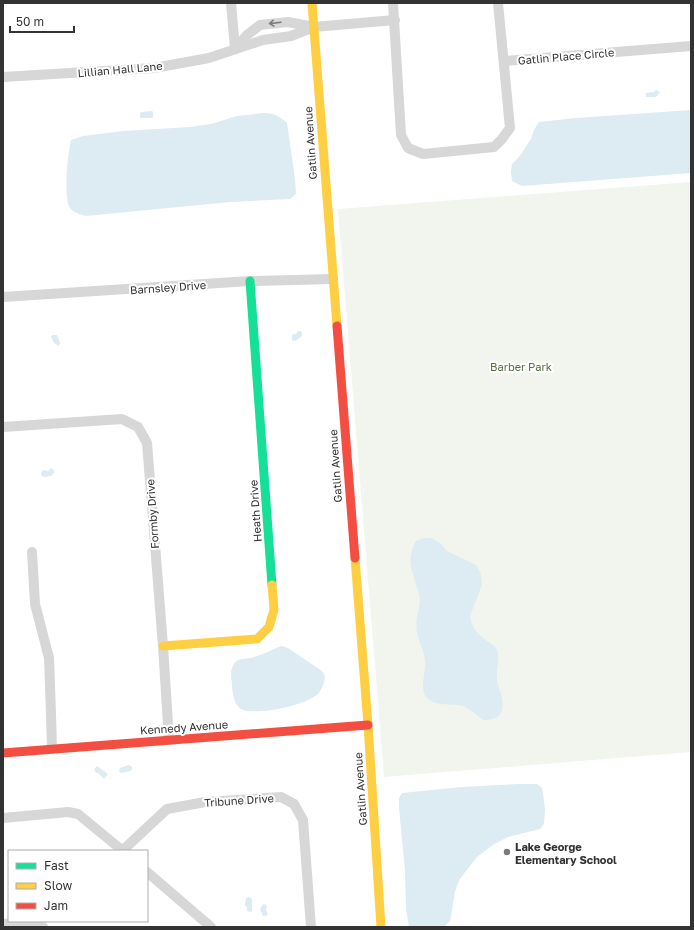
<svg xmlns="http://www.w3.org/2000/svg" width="694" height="930" viewBox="0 0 694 930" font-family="'Golos Text',sans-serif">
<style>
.green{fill:#f1f5ed}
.water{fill:#ddebf3}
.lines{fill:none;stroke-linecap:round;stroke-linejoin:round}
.street{stroke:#d7d7d7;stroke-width:10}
.fast{stroke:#16e098;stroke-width:9}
.slow{stroke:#ffcf43;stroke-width:9}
.jam{stroke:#f24e42;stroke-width:9}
.oneway{stroke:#7d7d7d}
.poi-dot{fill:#7a7a7a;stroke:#fff;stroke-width:1.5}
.labels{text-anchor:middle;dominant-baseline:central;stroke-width:4;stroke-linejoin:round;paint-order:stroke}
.street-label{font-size:11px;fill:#333;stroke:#fff}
.park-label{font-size:11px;fill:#56703f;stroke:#fff}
.poi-label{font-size:11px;font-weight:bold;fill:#333;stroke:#fff;text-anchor:start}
</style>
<rect width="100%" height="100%" fill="#fff"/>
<polygon class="green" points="691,182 691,752 384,777 338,209"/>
<g class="water">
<polygon points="656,90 657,90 658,91 660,92 656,97 646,97 646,93 654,92"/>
<polygon points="691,110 691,173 522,186 512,181 511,172 512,164 519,157 531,139 534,130 539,122 576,118"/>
<polygon points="152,111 153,112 153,118 140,118 140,113 141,112"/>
<path d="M 264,113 C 274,113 279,116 287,123 L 295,179 L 296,194 L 290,199 L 230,202 L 86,216 C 80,214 74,213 70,208 C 63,198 68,152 71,140 L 83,136 L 123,131 L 190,127 L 211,124 L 237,116 Z"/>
<polygon points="298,331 300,331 302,332 302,336 297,340 294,341 292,340 292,336 293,334 296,334"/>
<polygon points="52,335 57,335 60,343 60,344 58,346 54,343 51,337"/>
<polygon points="51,468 54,470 54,473 51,476 44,477 41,475 41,473 43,470 48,471"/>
<path d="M 424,538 L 432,538 L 441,544 L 447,551 L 476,565 L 479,570 L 481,574 L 482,585 L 470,616 C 471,624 475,632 482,637 C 486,641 492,643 496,648 C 501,656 496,670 497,679 C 497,682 498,685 499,688 C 503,698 507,716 492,719 C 489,720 486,720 483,720 C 477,715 470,709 463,706 C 452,703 436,707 427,698 C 419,689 426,673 425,662 C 425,652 419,643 417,633 C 416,626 416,618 418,612 C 419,607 420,604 420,600 C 420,596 418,591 417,588 C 412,568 406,561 416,541 Z"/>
<path d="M 281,646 L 288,648 L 322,671 C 326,676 325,679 323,685 C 321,691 318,695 312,698 C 300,706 253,716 241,709 C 234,705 232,692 232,684 C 231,678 230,669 234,664 C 237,658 245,659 250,658 C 261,656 271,650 281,646 Z"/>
<polygon points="129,765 132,767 132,769 130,771 121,773 119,771 120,768"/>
<polygon points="97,766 108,774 104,779 98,773 96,773 94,769"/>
<polygon points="519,784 537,784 542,788 544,800 545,810 544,824 540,829 508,837 494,844 477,857 459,880 455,892 450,921 444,927 409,927 406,910 405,870 399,808 399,798 402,793 461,787"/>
<polygon points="249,897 252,899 252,911 250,912 247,911 247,907 245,905 246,898"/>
<path d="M 264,904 L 267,906 L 266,910 L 268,914 L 266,916 L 263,916 C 261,910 258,909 264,904 Z"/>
</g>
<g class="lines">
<g class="street">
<polyline points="231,3 235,49"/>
<polyline points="393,3 401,135 408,148 423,154 494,147 502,139 510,128 498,3"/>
<polyline points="235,49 247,35 260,25 288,22 314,27"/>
<polyline points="504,61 691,46"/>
<polyline points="3,77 154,68 209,58 263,40 291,36 314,27 395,20"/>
<polyline points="3,297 250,281 333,279"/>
<polyline points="3,427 122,419 138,427 147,443 163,646 169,740"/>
<polyline points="32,552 35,604 49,658 51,714 52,749"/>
<polyline points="3,818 68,812 78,814 123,851"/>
<polyline points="122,851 167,809 205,802 281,797 294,804 303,820 311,927"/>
<polyline points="147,872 211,927"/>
<polyline points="3,924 28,922 43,927"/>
</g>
<polyline class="fast" points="250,281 272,585"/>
<g class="slow">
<polyline points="312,3 337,326"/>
<polyline points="355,558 368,725 381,927"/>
<polyline points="163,646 257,639 269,627 274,610 272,585"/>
</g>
<g class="jam">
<polyline points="337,326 355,558"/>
<polyline points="3,753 368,725"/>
</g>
</g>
<defs><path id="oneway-shaft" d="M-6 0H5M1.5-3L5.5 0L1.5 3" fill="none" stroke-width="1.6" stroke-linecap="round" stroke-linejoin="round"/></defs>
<use class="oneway" href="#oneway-shaft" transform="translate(275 23) rotate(173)"/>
<circle class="poi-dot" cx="507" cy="852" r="4"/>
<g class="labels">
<g class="street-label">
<text transform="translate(566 56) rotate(-5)">Gatlin Place Circle</text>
<text transform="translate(120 69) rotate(-5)">Lillian Hall Lane</text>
<text transform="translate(310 143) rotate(-94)">Gatlin Avenue</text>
<text transform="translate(168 287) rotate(-4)">Barnsley Drive</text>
<text transform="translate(335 466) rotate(-94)">Gatlin Avenue</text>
<text transform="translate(255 511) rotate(-94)">Heath Drive</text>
<text transform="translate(152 514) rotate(-94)">Formby Drive</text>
<text transform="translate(184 727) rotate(-4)">Kennedy Avenue</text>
<text transform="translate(360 789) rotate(-94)">Gatlin Avenue</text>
<text transform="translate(239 800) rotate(-4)">Tribune Drive</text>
</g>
<g class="park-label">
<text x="521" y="366">Barber Park</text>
</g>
<g class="poi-label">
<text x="515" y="846">Lake George<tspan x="515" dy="13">Elementary School</tspan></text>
</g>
</g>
<rect width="694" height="930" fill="none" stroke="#333333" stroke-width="8"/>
<rect x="8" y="850" width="140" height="72" fill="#ffffff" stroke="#adadad"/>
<rect x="16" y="863" width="20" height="6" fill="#16e098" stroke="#adadad"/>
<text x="44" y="870" font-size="12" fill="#333333">Fast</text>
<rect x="16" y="883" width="20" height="6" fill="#ffcf43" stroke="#adadad"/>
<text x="44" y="890" font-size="12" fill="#333333">Slow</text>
<rect x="16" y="903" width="20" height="6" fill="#f24e42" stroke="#adadad"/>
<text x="44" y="910" font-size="12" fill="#333333">Jam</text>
<path d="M10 26v6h64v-6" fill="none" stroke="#333333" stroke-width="2"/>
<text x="16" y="26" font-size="12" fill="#333333" stroke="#ffffff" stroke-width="3" paint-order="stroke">50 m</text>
</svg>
